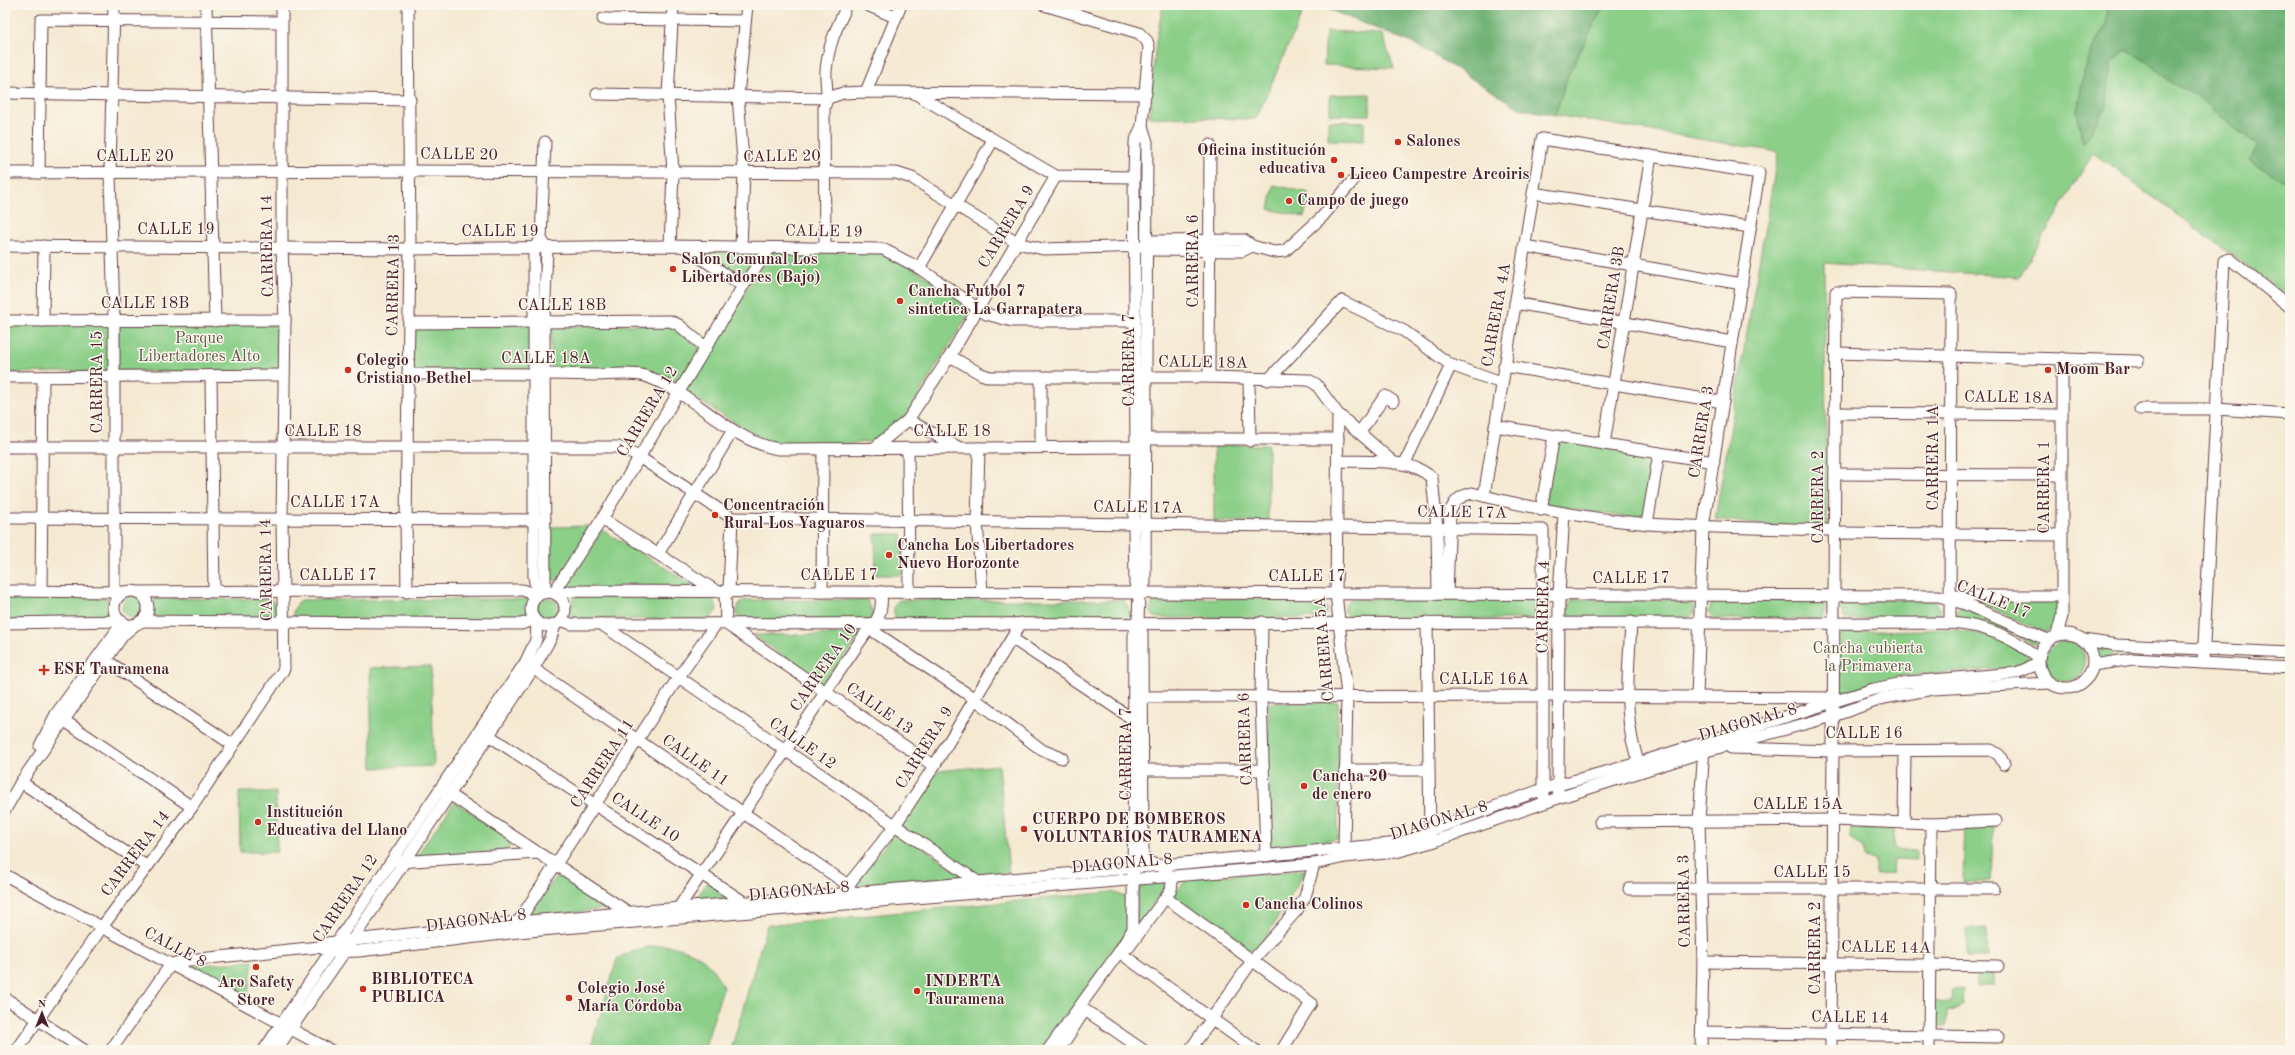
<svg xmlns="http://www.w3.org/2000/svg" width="2295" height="1055" viewBox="0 0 2295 1055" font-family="'Old Standard TT',serif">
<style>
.green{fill:#8bcf88;stroke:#6a775a}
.forest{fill:#70b274;stroke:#5d6850}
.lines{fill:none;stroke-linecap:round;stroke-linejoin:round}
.minor-casing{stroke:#643d44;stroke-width:13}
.minor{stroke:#fff;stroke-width:11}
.poi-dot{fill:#c8321e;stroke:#fbf7ec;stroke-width:1.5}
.labels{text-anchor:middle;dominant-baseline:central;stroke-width:3;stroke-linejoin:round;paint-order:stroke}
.poi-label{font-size:16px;font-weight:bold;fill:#4a1f2b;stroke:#fbf7ec;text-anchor:start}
.street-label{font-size:16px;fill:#4a1f2b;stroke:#fbf7ec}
.park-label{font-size:16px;fill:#5e5447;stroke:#fbf7ec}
</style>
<rect width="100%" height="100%" fill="#fbf7ec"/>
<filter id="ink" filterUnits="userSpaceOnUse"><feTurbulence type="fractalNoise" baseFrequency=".025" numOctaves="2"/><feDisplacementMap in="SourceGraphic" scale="8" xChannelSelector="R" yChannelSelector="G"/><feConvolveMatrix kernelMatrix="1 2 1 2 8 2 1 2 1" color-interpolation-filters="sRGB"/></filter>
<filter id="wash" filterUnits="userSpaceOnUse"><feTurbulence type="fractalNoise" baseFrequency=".012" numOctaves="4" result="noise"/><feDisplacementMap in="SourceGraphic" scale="16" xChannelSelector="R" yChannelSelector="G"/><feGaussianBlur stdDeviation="0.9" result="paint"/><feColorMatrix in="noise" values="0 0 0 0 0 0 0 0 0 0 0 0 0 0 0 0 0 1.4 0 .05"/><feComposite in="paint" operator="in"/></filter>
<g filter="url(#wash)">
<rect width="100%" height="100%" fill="#f5e9d2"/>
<g class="green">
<polygon points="1163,5 1299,5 1302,14 1256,119 1149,117 1156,41"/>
<polygon points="1604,5 2108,5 2106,25 2092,51 2084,73 2077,112 2083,143 2106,107 2111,64 2126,50 2146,61 2169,81 2201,99 2233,127 2258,145 2282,179 2290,185 2290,298 2093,153 2019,277 1824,263 1827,527 1779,527 1715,519 1778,152 1555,115 1568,75"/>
<polygon points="1326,31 1382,34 1394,68 1324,65"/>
<polygon points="1370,94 1370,115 1330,115 1330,95"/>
<polygon points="1328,121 1364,122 1364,141 1328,140"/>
<polygon points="1274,185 1310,193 1304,217 1269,209"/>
<polygon points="700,251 763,251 746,279"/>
<polygon points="771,251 882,252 918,271 973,307 902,422 873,441 830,447 772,445 683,391"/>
<polygon points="110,323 111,371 5,373 5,324"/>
<polygon points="117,323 282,325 282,372 117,371"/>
<polygon points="671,324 700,348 678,388 645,373 551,370 551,326"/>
<polygon points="532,325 532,370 412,372 413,326"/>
<polygon points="1555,439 1657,454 1647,520 1545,505"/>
<polygon points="1214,445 1268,445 1268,522 1214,521"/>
<polygon points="590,526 559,581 553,580 550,576 550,527"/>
<polygon points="602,530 699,588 565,590"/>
<polygon points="875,534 902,534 902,575 876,575"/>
<circle cx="133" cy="607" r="11"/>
<path d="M 576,596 L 708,596 L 715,602 L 717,610 L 710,619 L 575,619 C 568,610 569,604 576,596 Z"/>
<polygon points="5,597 108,598 108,622 5,621"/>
<path d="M 156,598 L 271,599 C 277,606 278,609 276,618 L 153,617 L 152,606 Z"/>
<polygon points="1157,598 1322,599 1327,609 1325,615 1320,618 1157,618 1152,615 1150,609 1154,600"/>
<polygon points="1535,598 1536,619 1350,620 1344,610 1345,604 1350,599"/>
<circle cx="548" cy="609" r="11"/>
<polygon points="527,599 530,603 530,618 521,622 294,618 293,611 300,600"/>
<polygon points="1573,599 1690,600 1695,609 1692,615 1687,619 1571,618 1566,610"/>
<polygon points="1973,599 2056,599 2057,620 2051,629 2044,631 2038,630"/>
<path d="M 745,600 L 867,600 L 873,613 L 868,622 L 742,622 C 736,616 735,611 740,603 Z"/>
<path d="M 899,600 L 1122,600 C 1131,607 1132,613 1124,621 L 899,622 C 893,615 891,607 899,600 Z"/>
<polygon points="1818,600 1825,607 1825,614 1821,619 1714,619 1709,611 1711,605 1718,601"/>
<polygon points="1848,600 1934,600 1940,610 1934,619 1845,619 1841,610 1843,604"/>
<polygon points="1961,606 2040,639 2035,646 2012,632 1959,618 1956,612"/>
<path d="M 1951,629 C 1970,632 2022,638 2029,659 L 2024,664 L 2011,668 L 1904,676 L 1839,695 L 1841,632 Z"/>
<polygon points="861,634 825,686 753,635"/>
<circle cx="2065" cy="661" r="20"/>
<polygon points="2093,647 2198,654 2120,651 2096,662"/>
<polygon points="431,666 434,766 372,768 370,668"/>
<polygon points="1338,702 1338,839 1269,846 1268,703"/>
<polygon points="999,765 1009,873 977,876 900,826 938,771"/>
<polygon points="239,792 276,792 277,852 240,852"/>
<path d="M 454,802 L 511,838 C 512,847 510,849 503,853 L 414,860 Z"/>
<polygon points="1965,824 1993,825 1991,882 1963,881"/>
<polygon points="1850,828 1894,829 1894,849 1916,851 1916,860 1894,859 1893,873 1875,874 1875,860 1864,858 1863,847 1849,836"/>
<polygon points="897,830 966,877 856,886 856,883"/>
<polygon points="1306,870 1256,954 1171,899 1187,878"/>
<polygon points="561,871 616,908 527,917"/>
<polygon points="1166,881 1167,884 1136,929 1138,890 1144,883"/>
<polygon points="708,882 735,900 693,902"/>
<polygon points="1112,892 1126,897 1131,908 1128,931 1045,1050 731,1050 767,925"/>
<polygon points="1987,928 1988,957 1967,957 1966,929"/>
<path d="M 664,945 C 695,950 711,959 723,988 L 704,1050 L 590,1050 L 617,959 C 633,950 646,946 664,945 Z"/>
<polygon points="253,961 247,1001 186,966"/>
<rect x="1977" y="973" width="17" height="13"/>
<polygon points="1963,989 1962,1005 1958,1009 1946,1012 1946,1026 1932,1027 1933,1002 1952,1001 1953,990"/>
</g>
<g class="forest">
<polygon points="1318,5 1604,5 1568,75 1555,115 1519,108 1419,46"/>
<polygon points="2108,5 2290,5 2290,185 2250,161 2258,145 2233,127 2201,99 2169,81 2146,61 2126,50 2111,64 2106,107 2083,144 2077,112 2084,73 2092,51 2106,25"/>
</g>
</g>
<g filter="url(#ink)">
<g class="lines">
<defs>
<g id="minor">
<polyline points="206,5 215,321"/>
<polyline points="867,5 895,17"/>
<polyline points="1044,5 1139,33 1147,41 1149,47 1142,126 1135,142 1134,177 1136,447 1134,524 1135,583 1139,592 1138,622 1134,633 1133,929 1119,952 1048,1050"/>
<polyline points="603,19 745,21"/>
<polyline points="866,92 901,5"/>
<polyline points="5,93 410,100"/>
<polyline points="914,93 1056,176 1134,177"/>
<polyline points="597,94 828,98 843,93 866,92 1146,94"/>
<polyline points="5,173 410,171 896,173 912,178 1017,243 1043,249 1147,246 1153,250 1242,251 1252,246"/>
<polyline points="39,173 41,20 281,22"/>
<polyline points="1533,193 1750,227"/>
<polyline points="5,246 410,249 670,246 883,249 919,268 986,314 1012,321 1135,321"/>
<polyline points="670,246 673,173 668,95 673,5"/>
<polyline points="1147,246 1153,241 1244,240 1252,246 1274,252 1285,251 1322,217 1352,182"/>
<polyline points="1524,246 1742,284"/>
<polyline points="684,247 743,286"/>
<polyline points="741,247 744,173 738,96 747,5"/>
<path d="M 825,248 L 824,108 C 830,95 825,85 826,71 C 828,48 834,33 844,12"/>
<polyline points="919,268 993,140"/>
<polyline points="1515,303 1732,342"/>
<polyline points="5,321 285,320"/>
<polyline points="43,321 44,246"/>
<polyline points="409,323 670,321 679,325 706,348"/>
<polyline points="1835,353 2138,361"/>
<polyline points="950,356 981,374 990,377 1209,377 1308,380 1316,384 1338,414 1336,593 1347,696 1344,847"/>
<polyline points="1504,366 1723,402"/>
<path d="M 408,374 C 470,374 532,373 594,375 C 608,375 633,372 645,376 C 694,392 728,440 778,449 L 1136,447"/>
<polyline points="211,376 214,592"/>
<polyline points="5,377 284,375"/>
<polyline points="1209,377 1210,145"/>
<polyline points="1249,379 1250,441"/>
<polyline points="1268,380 1342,301 1404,331 1451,365 1501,383"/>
<polyline points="2140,409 2216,409 2290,414"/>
<polyline points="1835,413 2062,415"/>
<polyline points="1338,414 1394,463"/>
<polyline points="908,420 958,447"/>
<polyline points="1495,426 1714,462"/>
<polyline points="1360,432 1385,396 1393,401"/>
<polyline points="1146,439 1338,439"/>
<polyline points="1604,444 1651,156"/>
<polyline points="5,447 618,447 639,457 732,518"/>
<polyline points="1041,447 1041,377"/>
<polyline points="908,448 909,592"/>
<polyline points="979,448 977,522 982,592"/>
<polyline points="873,449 908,420 950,356 1056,176"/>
<path d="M 1338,461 C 1367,462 1410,457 1432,478 L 1437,528 L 1438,594"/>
<polyline points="1405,463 1451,365"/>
<polyline points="1835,474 2061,475"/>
<polyline points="1484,496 1542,139 1759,173 1703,527 1697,697"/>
<polyline points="1541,510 1554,436"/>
<polyline points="5,518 545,520"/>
<polyline points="732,518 1543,530 1543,795"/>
<polyline points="602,519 718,592"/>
<polyline points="1647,524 1659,453"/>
<polyline points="1834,533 2061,535"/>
<polyline points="658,554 733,430"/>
<polyline points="5,591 125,592"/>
<polyline points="41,591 43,377"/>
<circle cx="131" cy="608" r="17"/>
<polyline points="114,592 114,320 110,173 114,5"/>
<polyline points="138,592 523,590 530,593 535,598"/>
<polyline points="407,592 406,519 410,249 408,5"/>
<polyline points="725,592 726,624 934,766"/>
<polyline points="729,592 732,518"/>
<polyline points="822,592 823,449"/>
<polyline points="1139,592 1145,583 1147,142 1142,126"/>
<circle cx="548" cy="609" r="17"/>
<polyline points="545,593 544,322 547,248 541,239 545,142"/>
<polyline points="553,593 602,519 743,286 770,248"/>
<path d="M 1447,594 L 1450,512 C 1455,500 1460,496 1472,493 C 1530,508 1589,519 1649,524 C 1711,528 1773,528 1834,530"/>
<polyline points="557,595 572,591 1939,596 1965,604 2048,640"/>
<polyline points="537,596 534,576 534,248 538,243"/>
<polyline points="1950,596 2061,596"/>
<path d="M 561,620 L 571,624 L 1950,623 C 1984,625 2012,636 2038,658"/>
<polyline points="141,621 521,624 534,620"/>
<polyline points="1262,622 1261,697 1266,856"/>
<polyline points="1427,622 1430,836"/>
<path d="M 1631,622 C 1629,670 1621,723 1641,768"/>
<polyline points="5,623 121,621"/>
<polyline points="601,624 978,882 978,885"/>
<polyline points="870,629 975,699 1042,750 1062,758"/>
<circle cx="2066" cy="661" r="27"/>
<polyline points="2057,635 2062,616 2062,358"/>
<polyline points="1013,639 1134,720"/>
<polyline points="2083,640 2117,645 2290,653"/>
<polyline points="101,657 233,745"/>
<polyline points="2203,663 2224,261 2230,259 2290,307"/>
<polyline points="527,664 848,885 854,896"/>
<polyline points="2093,665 2133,659 2290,668"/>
<polyline points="1134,697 1559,696 1833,698"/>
<polyline points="59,717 192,807"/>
<polyline points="482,731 744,902 744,904"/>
<polyline points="40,746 56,714 123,622"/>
<polyline points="1731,748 1833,751 1991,750 1999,755 2004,764"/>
<polyline points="1136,770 1263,770"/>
<polyline points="1345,770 1428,770"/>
<polyline points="21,782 146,866"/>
<polyline points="443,790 628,912"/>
<polyline points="1558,791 1559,594 1564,513"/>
<polyline points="5,810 21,782 105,661 123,635 136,624"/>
<polyline points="1600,822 1833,820 1931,824 1996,821"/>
<polyline points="1904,823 1905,751"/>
<polyline points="398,862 538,853"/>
<polyline points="5,875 330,1050"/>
<polyline points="848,885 894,827 934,766 1021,623"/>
<polyline points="1629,889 1994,889"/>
<polyline points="1166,898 1311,1003 1282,1050"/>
<path d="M 679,912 L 679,907 L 865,634 C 879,621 883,610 881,592"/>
<polyline points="518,927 518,922 678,678 716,624"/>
<polyline points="319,947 330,952 359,951 518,932 1314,864 1345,857 1396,852 1432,842 1558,798 1703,752 1833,716 1884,698 1933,689 2050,683"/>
<polyline points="1129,947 1171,890 1172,882 1166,869 1151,863 1143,857 1142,633 1138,622"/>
<polyline points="1119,952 1255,1050"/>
<polyline points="1703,962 1998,966"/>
<polyline points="5,998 84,1050"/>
<polyline points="1085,1010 1143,1050"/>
<polyline points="1702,1032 1998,1037"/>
<polyline points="17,1050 102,927 192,807 284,669 282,519 285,320 282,247 282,5"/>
<polyline points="111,1050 171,964 189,960 319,947 327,943 518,922 978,882 1389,844 1408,841 1429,831 1543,789 1638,763 1874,689 1908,682 2016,673 2038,664"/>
<polyline points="264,1050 525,663 536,640 537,622"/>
<polyline points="276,1050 345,951 533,669 551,638 555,625"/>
<polyline points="1059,1050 1083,1013"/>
<polyline points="1190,1050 1252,961 1297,910 1305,897 1314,864"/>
<polyline points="1701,1050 1703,962 1699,821 1704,747"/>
<polyline points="1831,1050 1836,292 1951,294 1950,623"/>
<polyline points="1929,1050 1931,824"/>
</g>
</defs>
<use href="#minor" class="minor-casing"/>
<use href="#minor" class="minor"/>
</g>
</g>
<g class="poi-dot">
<circle cx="1398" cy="142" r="4"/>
<circle cx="1334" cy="160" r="4"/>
<circle cx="1341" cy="175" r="4"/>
<circle cx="1289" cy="201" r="4"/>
<circle cx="673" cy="269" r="4"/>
<circle cx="900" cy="301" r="4"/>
<circle cx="348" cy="370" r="4"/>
<circle cx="2048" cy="370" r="4"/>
<circle cx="715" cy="515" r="4"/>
<circle cx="889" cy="555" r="4"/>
<path d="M42 664h4v4h4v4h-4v4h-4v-4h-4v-4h4z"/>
<circle cx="1304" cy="786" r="4"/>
<circle cx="258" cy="822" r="4"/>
<circle cx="1024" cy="829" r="4"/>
<circle cx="1246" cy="905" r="4"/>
<circle cx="256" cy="967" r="4"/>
<circle cx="363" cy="989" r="4"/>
<circle cx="917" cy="991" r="4"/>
<circle cx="569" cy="998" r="4"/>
</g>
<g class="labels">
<g class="poi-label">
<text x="1406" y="142">Salones</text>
<text x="1326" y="151" text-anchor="end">Oficina institución<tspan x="1326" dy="18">educativa</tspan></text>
<text x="1349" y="175">Liceo Campestre Arcoiris</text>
<text x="1297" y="201">Campo de juego</text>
<text x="681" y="260">Salon Comunal Los<tspan x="681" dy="18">Libertadores (Bajo)</tspan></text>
<text x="908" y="292">Cancha Futbol 7<tspan x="908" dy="18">sintetica La Garrapatera</tspan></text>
<text x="356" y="361">Colegio<tspan x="356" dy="18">Cristiano Bethel</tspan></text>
<text x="2056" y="370">Moom Bar</text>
<text x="723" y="506">Concentración<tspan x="723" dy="18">Rural Los Yaguaros</tspan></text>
<text x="897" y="546">Cancha Los Libertadores<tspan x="897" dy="18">Nuevo Horozonte</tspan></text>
<text x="53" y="670">ESE Tauramena</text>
<text x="1312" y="777">Cancha 20<tspan x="1312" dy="18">de enero</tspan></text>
<text x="266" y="813">Institución<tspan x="266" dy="18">Educativa del Llano</tspan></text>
<text x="1032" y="820">CUERPO DE BOMBEROS<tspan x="1032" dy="18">VOLUNTARIOS TAURAMENA</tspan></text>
<text x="1254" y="905">Cancha Colinos</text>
<text x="371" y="980">BIBLIOTECA<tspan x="371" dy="18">PUBLICA</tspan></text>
<text x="925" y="982">INDERTA<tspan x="925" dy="18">Tauramena</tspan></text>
<text x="256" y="983" text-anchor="middle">Aro Safety<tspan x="256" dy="18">Store</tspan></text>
<text x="577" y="989">Colegio José<tspan x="577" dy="18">María Córdoba</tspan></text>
</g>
<g class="street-label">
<text transform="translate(459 155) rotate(1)">CALLE 20</text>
<text x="135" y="157">CALLE 20</text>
<text transform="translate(782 157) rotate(-1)">CALLE 20</text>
<text transform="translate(1007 227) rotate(-59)">CARRERA 9</text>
<text x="176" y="230">CALLE 19</text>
<text x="500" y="232">CALLE 19</text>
<text transform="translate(824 232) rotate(1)">CALLE 19</text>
<text transform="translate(268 246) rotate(-91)">CARRERA 14</text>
<text transform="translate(1194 261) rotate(-90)">CARRERA 6</text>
<text transform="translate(394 285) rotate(-89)">CARRERA 13</text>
<text transform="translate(1612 298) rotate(-81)">CARRERA 3B</text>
<text x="145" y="304">CALLE 18B</text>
<text x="562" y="306">CALLE 18B</text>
<text transform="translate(1497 315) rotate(-80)">CARRERA 4A</text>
<text x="546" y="359">CALLE 18A</text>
<text transform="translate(1130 360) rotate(-90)">CARRERA 7</text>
<text transform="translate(1203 363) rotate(1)">CALLE 18A</text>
<text transform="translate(98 382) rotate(-90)">CARRERA 15</text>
<text transform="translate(2009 398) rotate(1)">CALLE 18A</text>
<text transform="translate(648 412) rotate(-59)">CARRERA 12</text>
<text x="323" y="432">CALLE 18</text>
<text x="952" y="432">CALLE 18</text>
<text transform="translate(1702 432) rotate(-81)">CARRERA 3</text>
<text transform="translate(1934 458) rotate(-90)">CARRERA 1A</text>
<text transform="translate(2045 487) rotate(-90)">CARRERA 1</text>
<text transform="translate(1819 497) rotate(-90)">CARRERA 2</text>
<text x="335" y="503">CALLE 17A</text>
<text transform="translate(1138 508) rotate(1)">CALLE 17A</text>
<text transform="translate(1462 513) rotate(1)">CALLE 17A</text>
<text transform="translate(267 570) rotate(-91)">CARRERA 14</text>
<text x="338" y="576">CALLE 17</text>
<text x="839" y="576">CALLE 17</text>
<text x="1307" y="577">CALLE 17</text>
<text x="1631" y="579">CALLE 17</text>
<text transform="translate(1993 600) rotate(22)">CALLE 17</text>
<text transform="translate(1544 607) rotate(-89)">CARRERA 4</text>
<text transform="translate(1325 649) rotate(-95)">CARRERA 5A</text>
<text transform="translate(824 668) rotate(-55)">CARRERA 10</text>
<text x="1484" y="680">CALLE 16A</text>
<text transform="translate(879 709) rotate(35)">CALLE 13</text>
<text transform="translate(1748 723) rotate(-16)">DIAGONAL 8</text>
<text x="1864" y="734">CALLE 16</text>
<text transform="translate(1246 739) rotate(-92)">CARRERA 6</text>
<text transform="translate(802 744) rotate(35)">CALLE 12</text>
<text transform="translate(925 748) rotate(-58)">CARRERA 9</text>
<text transform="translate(1127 754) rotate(-90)">CARRERA 7</text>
<text transform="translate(695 761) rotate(35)">CALLE 11</text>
<text transform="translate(603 764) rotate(-57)">CARRERA 11</text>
<text x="1798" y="805">CALLE 15A</text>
<text transform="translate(645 818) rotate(33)">CALLE 10</text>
<text transform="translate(1439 821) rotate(-17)">DIAGONAL 8</text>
<text transform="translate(136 854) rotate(-53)">CARRERA 14</text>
<text transform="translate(1122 864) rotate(-5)">DIAGONAL 8</text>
<text x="1812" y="873">CALLE 15</text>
<text transform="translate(799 892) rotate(-5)">DIAGONAL 8</text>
<text transform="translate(346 899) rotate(-56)">CARRERA 12</text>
<text transform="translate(1685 901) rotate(-91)">CARRERA 3</text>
<text transform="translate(476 921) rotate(-7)">DIAGONAL 8</text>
<text transform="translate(175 948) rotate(28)">CALLE 8</text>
<text transform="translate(1816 948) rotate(-90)">CARRERA 2</text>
<text transform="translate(1886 948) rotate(1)">CALLE 14A</text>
<text transform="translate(1850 1018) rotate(1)">CALLE 14</text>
</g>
<g class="park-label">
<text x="199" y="339">Parque<tspan x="199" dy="18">Libertadores Alto</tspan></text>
<text x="1868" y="649">Cancha cubierta<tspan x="1868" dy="18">la Primavera</tspan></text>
</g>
</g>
<rect width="2295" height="1055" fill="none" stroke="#fbf7ec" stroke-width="20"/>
<g transform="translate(42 1013)" stroke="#fbf7ec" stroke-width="3" paint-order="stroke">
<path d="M0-3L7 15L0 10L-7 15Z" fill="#4a1f2b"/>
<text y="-6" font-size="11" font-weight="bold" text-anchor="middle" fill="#4a1f2b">N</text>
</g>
</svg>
